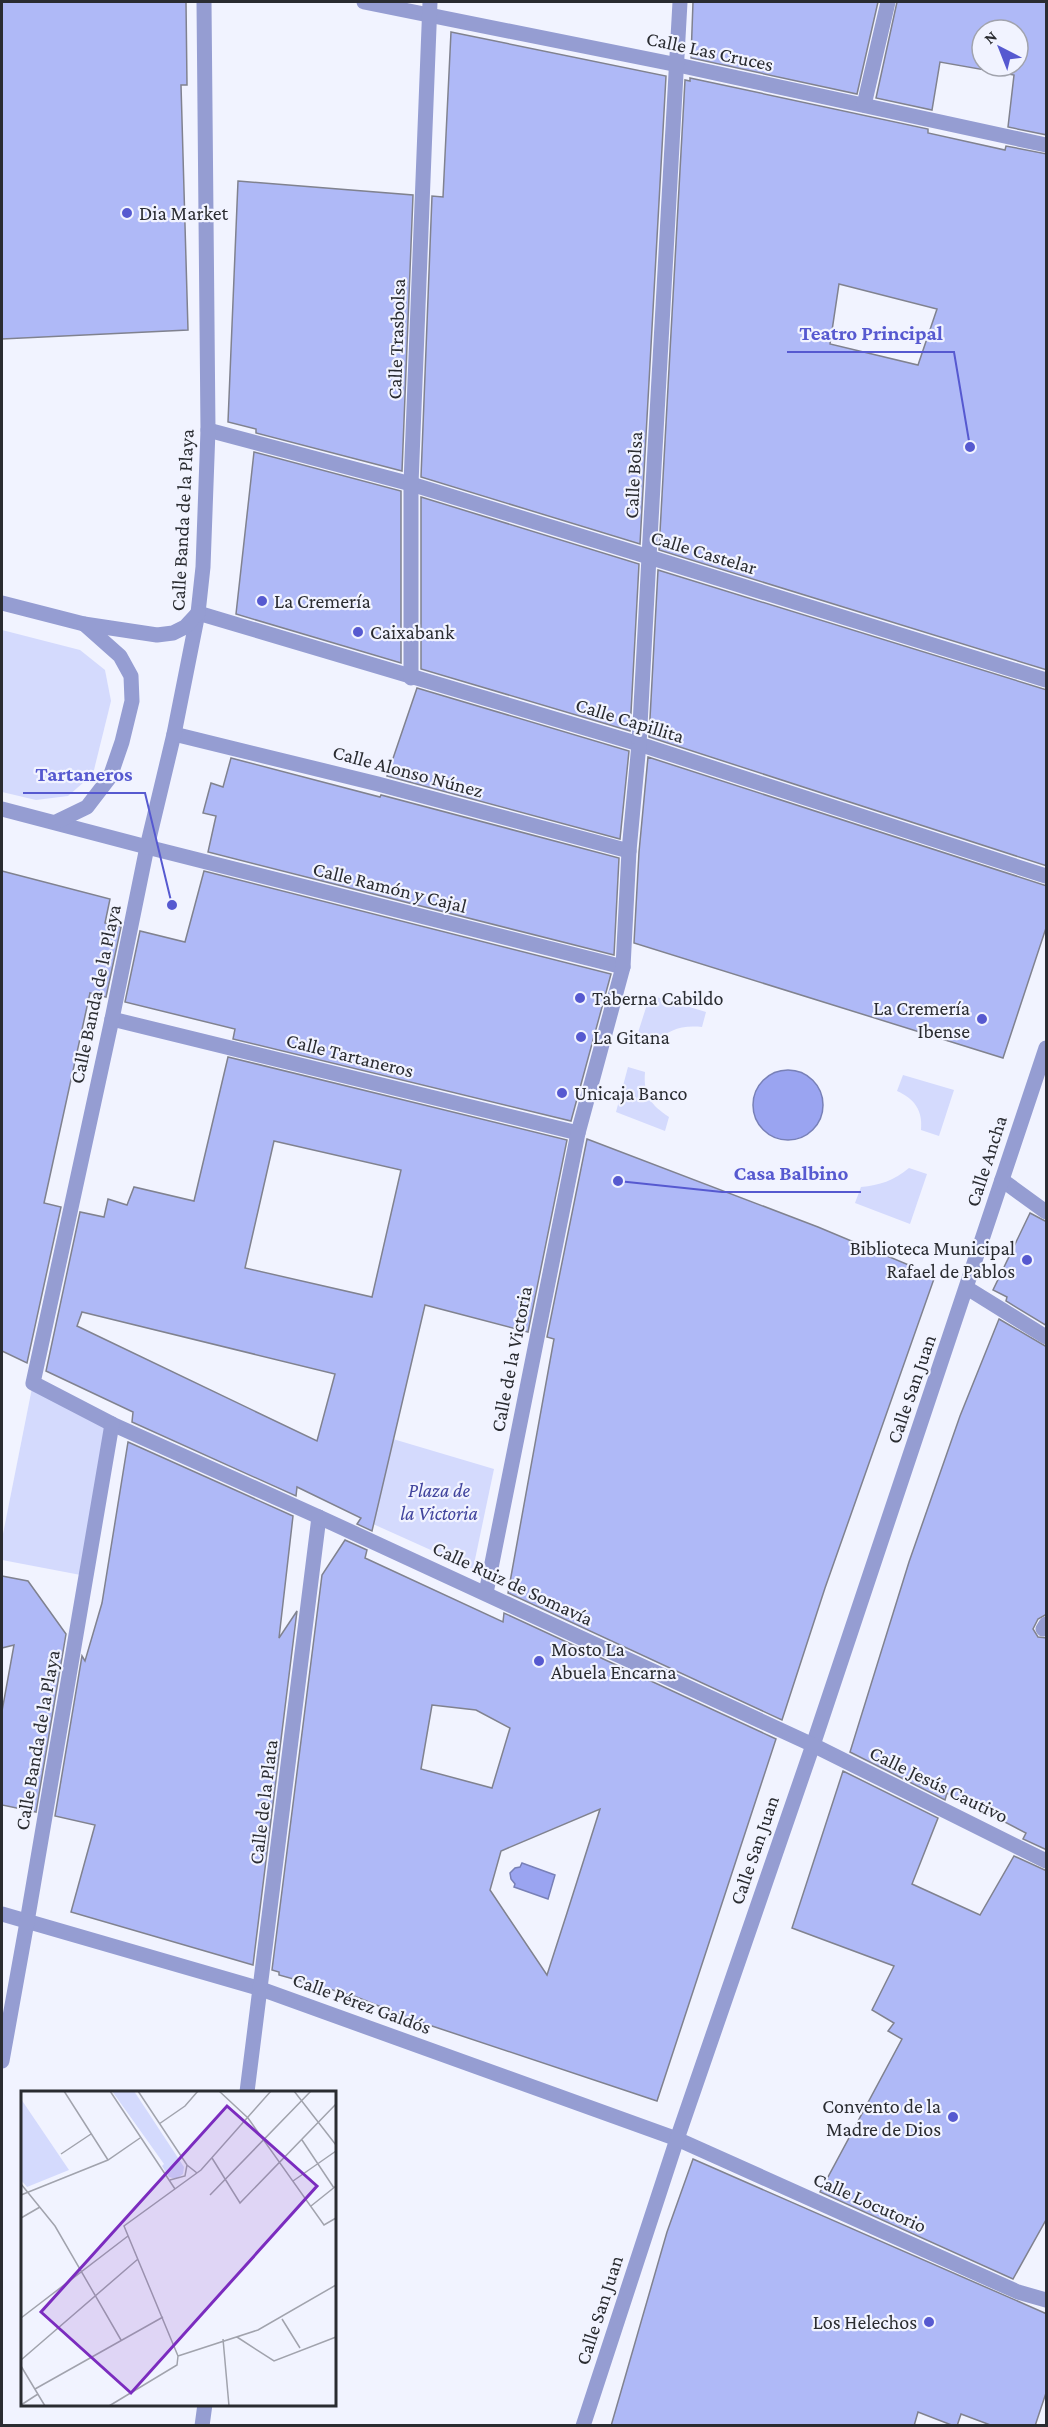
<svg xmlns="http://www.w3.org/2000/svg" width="1048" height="2427" viewBox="0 0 1048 2427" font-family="'Crimson Pro',serif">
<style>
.green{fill:#d4dafd}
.water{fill:#9aa4f1;stroke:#7880b7;stroke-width:1.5}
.building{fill:#afb9f7;stroke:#80828f;stroke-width:1.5;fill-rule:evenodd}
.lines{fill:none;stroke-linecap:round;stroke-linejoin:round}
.pedestrian{stroke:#959dd2;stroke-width:15}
.minor{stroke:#959dd2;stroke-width:15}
.tertiary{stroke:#959dd2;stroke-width:15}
.poi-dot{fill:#5659d0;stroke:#f1f3ff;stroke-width:2}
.labels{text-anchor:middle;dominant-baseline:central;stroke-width:4.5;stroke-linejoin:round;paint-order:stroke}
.street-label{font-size:20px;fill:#2a2c31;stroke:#f1f3ff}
.poi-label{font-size:20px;fill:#2a2c31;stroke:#f1f3ff;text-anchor:start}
.park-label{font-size:20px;font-style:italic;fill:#41449d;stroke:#f1f3ff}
.inset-road{fill:none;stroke:#a1a3ad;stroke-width:1.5}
.view{fill:#7b2cbf;fill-opacity:0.15;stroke:#7b2cbf;stroke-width:3}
.inset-edge{fill:none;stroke:#2a2c31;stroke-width:3}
.leader{fill:none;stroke:#5659d0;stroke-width:2}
.callout-dot{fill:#5659d0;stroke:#f1f3ff;stroke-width:2}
.callout-label{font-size:21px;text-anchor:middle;font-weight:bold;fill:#5659d0;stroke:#f1f3ff;stroke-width:4.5;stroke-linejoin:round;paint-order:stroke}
</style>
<rect width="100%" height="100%" fill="#f1f3ff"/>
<g class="green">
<polygon points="2,630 80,650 105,670 111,701 93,774 68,796 36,800 2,792"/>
<path d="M 650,995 L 706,1012 L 702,1027 C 680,1025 669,1030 653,1044 L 636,1039 Z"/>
<path d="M 628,1067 L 645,1072 C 643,1095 651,1105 669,1117 L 665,1131 L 616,1112 Z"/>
<path d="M 903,1075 L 954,1090 L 939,1136 L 921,1130 C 923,1111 915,1099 897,1091 Z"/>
<path d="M 909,1168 L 927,1174 L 910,1224 L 855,1203 L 861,1187 C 880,1185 893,1181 909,1168 Z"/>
<polygon points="33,1383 112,1424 86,1576 2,1560 2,1539"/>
<polygon points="393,1439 494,1469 473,1569 373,1524"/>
</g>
<g class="water">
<circle cx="788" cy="1105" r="35"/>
<polygon points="522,1863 555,1875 548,1899 514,1887 515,1884 511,1879 510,1873 515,1868 520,1867"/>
</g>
<g class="building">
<polygon points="2,2 186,2 187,85 181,85 188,330 2,339"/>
<polygon points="693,2 878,2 857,94 691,58"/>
<path d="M 897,2 L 1047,2 L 1047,135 L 1008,127 L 1014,75 L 940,62 L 932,110 L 876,98 ZM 982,30 L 1018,30 L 1018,66 L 982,66 Z"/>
<polygon points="451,32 666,76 640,544 421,477 432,196 443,197"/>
<path d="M 690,78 L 928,129 L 928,133 L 1005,150 L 1006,146 L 1047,154 L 1047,670 L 659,550 L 685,80 L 690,81 ZM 839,284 L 937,309 L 918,365 L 830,344 Z"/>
<polygon points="238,181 413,195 402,471 256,433 256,429 228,422"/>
<polygon points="254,452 401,491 401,663 236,614"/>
<polygon points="421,497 639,564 630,731 421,669"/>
<polygon points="658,570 1047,690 1047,866 649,737"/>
<polygon points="417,688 629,751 620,839 387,776"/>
<polygon points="648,757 1047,886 1047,925 1003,1058 634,943 639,852"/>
<polygon points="231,758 380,797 381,795 619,858 614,955 208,852 216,816 203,813 211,783 223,787"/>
<polygon points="2,871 110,899 105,923 121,927 106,997 90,993 44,1203 61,1207 27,1363 2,1351"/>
<polygon points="204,871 611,974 571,1121 233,1039 235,1029 125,1002 140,931 185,942"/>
<path d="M 228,1057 L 567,1140 L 528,1332 L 425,1305 L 372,1531 L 357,1524 L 361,1518 L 297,1487 L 296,1496 L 132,1422 L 133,1412 L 46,1371 L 80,1212 L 104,1217 L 108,1199 L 127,1205 L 134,1187 L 194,1201 ZM 274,1141 L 401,1170 L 372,1297 L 245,1268 ZM 82,1312 L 335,1374 L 317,1441 L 77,1326 Z"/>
<polygon points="587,1139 818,1227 935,1276 825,1588 782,1720 508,1593 554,1339 547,1337"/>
<polygon points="1030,1213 1047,1222 1047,1326 1006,1301 1007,1297 993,1290"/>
<polygon points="999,1319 1047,1347 1047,1614 1038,1619 1033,1629 1038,1637 1047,1638 1047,1850 1023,1839 1026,1833 980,1809 947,1793 945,1800 850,1752 909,1562 960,1416"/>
<polygon points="128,1442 293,1516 279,1638 297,1611 253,1965 71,1912 95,1825 55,1816 82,1656 85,1661 102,1603"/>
<path d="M 345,1540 L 367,1550 L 365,1558 L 503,1622 L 504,1613 L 776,1739 L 657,2101 L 411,2019 L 354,1996 L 279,1975 L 279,1972 L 272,1970 L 322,1575 ZM 432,1705 L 476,1710 L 510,1728 L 492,1788 L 421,1769 ZM 600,1809 L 567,1913 L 547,1975 L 490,1890 L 501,1851 Z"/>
<polygon points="2,1576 28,1581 66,1634 36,1812 2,1805 2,1711 14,1645 2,1648"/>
<polygon points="843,1771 938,1818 912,1884 980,1915 1014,1856 1047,1871 1047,2218 1013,2279 820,2192 902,2039 888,2031 894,2023 872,2010 894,1966 792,1928"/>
<polygon points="693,2159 1047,2314 1047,2390 1035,2426 993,2426 961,2414 957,2426 954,2426 918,2412 914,2426 611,2426 667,2232"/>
</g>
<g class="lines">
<g class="pedestrian">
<polyline points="198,613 639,744 1046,876"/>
<polyline points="174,734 378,784 629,851"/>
<polyline points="147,847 623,967"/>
<polyline points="112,1019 578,1133"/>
<polyline points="1002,1180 1046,1212"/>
<polyline points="967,1288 1046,1337"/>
<polyline points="486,1593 578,1133 623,967 629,851 639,744 649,557 1046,680"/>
<polyline points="1043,1629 1046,1624"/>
<polyline points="813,1745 1046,1048"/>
<polyline points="677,2139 1018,2292 1046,2300"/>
</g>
<g class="minor">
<polyline points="364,2 678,65 1046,145"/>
<polyline points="864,105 888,2"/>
<polyline points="208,430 411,484 649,557 680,2"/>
<polyline points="411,678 411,484 430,2"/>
<polyline points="2,1914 261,1989 677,2139"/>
<polyline points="247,2092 319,1517"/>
<polyline points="202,2426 205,2404"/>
<polyline points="583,2426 677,2139 813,1745"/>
</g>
<g class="tertiary">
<polyline points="204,2 208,430 203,567 198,613 174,734 147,847 112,1019 33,1383 112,1424 319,1517 813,1745 1046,1861"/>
<polyline points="2,603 84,624 157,635 173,633 185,627 198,613"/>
<polyline points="2,809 147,847"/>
<polyline points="56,822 87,807 110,777 122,742 132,701 131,676 120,656 84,624"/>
<polyline points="2,2061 27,1922 112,1424"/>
</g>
</g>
<g class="poi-dot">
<circle cx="127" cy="213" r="6"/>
<circle cx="262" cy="601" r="6"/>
<circle cx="358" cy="632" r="6"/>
<circle cx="580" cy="998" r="6"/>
<circle cx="982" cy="1019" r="6"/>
<circle cx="581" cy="1037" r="6"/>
<circle cx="562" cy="1093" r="6"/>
<circle cx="1027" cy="1260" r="6"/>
<circle cx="539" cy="1661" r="6"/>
<circle cx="953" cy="2117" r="6"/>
<circle cx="929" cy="2322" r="6"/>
</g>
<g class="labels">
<g class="street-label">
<text transform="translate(710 51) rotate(12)">Calle Las Cruces</text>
<text transform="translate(396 339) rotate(-88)">Calle Trasbolsa</text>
<text transform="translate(633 475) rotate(-87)">Calle Bolsa</text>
<text transform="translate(182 520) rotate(-87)">Calle Banda de la Playa</text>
<text transform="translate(704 552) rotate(17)">Calle Castelar</text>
<text transform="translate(630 720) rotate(17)">Calle Capillita</text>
<text transform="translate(408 771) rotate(15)">Calle Alonso Núnez</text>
<text transform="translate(390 887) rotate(14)">Calle Ramón y Cajal</text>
<text transform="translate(95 994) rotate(-78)">Calle Banda de la Playa</text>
<text transform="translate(350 1055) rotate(14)">Calle Tartaneros</text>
<text transform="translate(986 1161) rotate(-72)">Calle Ancha</text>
<text transform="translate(511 1359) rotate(-79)">Calle de la Victoria</text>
<text transform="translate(911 1389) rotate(-71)">Calle San Juan</text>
<text transform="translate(513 1583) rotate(25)">Calle Ruiz de Somavía</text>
<text transform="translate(37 1740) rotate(-80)">Calle Banda de la Playa</text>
<text transform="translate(939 1784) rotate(26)">Calle Jesús Cautivo</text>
<text transform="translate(263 1802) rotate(-83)">Calle de la Plata</text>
<text transform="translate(754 1850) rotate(-71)">Calle San Juan</text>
<text transform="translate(362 2003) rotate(20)">Calle Pérez Galdós</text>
<text transform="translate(870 2202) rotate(24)">Calle Locutorio</text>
<text transform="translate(599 2310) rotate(-72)">Calle San Juan</text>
</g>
<g class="poi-label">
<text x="139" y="213">Dia Market</text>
<text x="274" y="601">La Cremería</text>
<text x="370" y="632">Caixabank</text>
<text x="592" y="998">Taberna Cabildo</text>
<text x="970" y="1008" text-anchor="end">La Cremería<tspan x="970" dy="23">Ibense</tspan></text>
<text x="593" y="1037">La Gitana</text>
<text x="574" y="1093">Unicaja Banco</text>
<text x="1015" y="1248" text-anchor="end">Biblioteca Municipal<tspan x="1015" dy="23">Rafael de Pablos</tspan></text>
<text x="551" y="1649">Mosto La<tspan x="551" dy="23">Abuela Encarna</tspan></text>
<text x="941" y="2106" text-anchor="end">Convento de la<tspan x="941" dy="23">Madre de Dios</tspan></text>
<text x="917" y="2322" text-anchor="end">Los Helechos</text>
</g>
<g class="park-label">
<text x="439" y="1490">Plaza de<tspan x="439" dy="23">la Victoria</tspan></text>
</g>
</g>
<g transform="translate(21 2091)">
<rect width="315" height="315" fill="#f1f3ff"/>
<path d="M 91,0 L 113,0 L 163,76 L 162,83 L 155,88 L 148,86 L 141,75 L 143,73 ZM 0,8 L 48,79 L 6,96 L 0,89 Z" fill="#d4dafd"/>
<path class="inset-road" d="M 43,0 L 87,69M 89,0 L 154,98M 117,0 L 166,74 L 176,82M 198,0 L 227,27 L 303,134 L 315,127M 273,0 L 315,54M 138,33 L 164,15 L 177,0M 281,49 L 313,97M 40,63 L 70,43M 191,67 L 219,112 L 315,13M 149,89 L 164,85 L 166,74M 272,90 L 315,60M 0,93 L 34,135 L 100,249M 0,104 L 87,69 L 119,47M 189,104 L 290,0M 290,115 L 315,95M 0,127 L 19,116M 0,227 L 107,145M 261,228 L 279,257M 216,246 L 253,270 L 315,246M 202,248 L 208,315M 157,265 L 103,135 L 180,79 L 250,0M 157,265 L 237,239 L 315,194M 0,269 L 117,168M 0,275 L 24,315M 14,298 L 142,226M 0,314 L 17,303M 88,315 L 156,274 L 157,265"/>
<path class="view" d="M 206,15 L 296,95 L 110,302 L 20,221 Z"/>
<rect width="315" height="315" class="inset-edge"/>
</g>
<path class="leader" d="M970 447L954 352H787M172 905L145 793H23M618 1181L722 1192H861"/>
<g class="callout-dot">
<circle cx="970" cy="447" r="6"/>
<circle cx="172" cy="905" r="6"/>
<circle cx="618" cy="1181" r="6"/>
</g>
<g class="callout-label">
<text x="871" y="340">Teatro Principal</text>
<text x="84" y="781">Tartaneros</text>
<text x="791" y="1180">Casa Balbino</text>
</g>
<rect width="1048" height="2427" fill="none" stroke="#2a2c31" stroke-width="6"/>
<g transform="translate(1000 48) rotate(318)"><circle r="28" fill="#f1f3ff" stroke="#a1a3ad" stroke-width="1.5"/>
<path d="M0-4.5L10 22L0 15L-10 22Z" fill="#5659d0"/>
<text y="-9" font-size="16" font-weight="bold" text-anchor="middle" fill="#2a2c31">N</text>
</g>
</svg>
